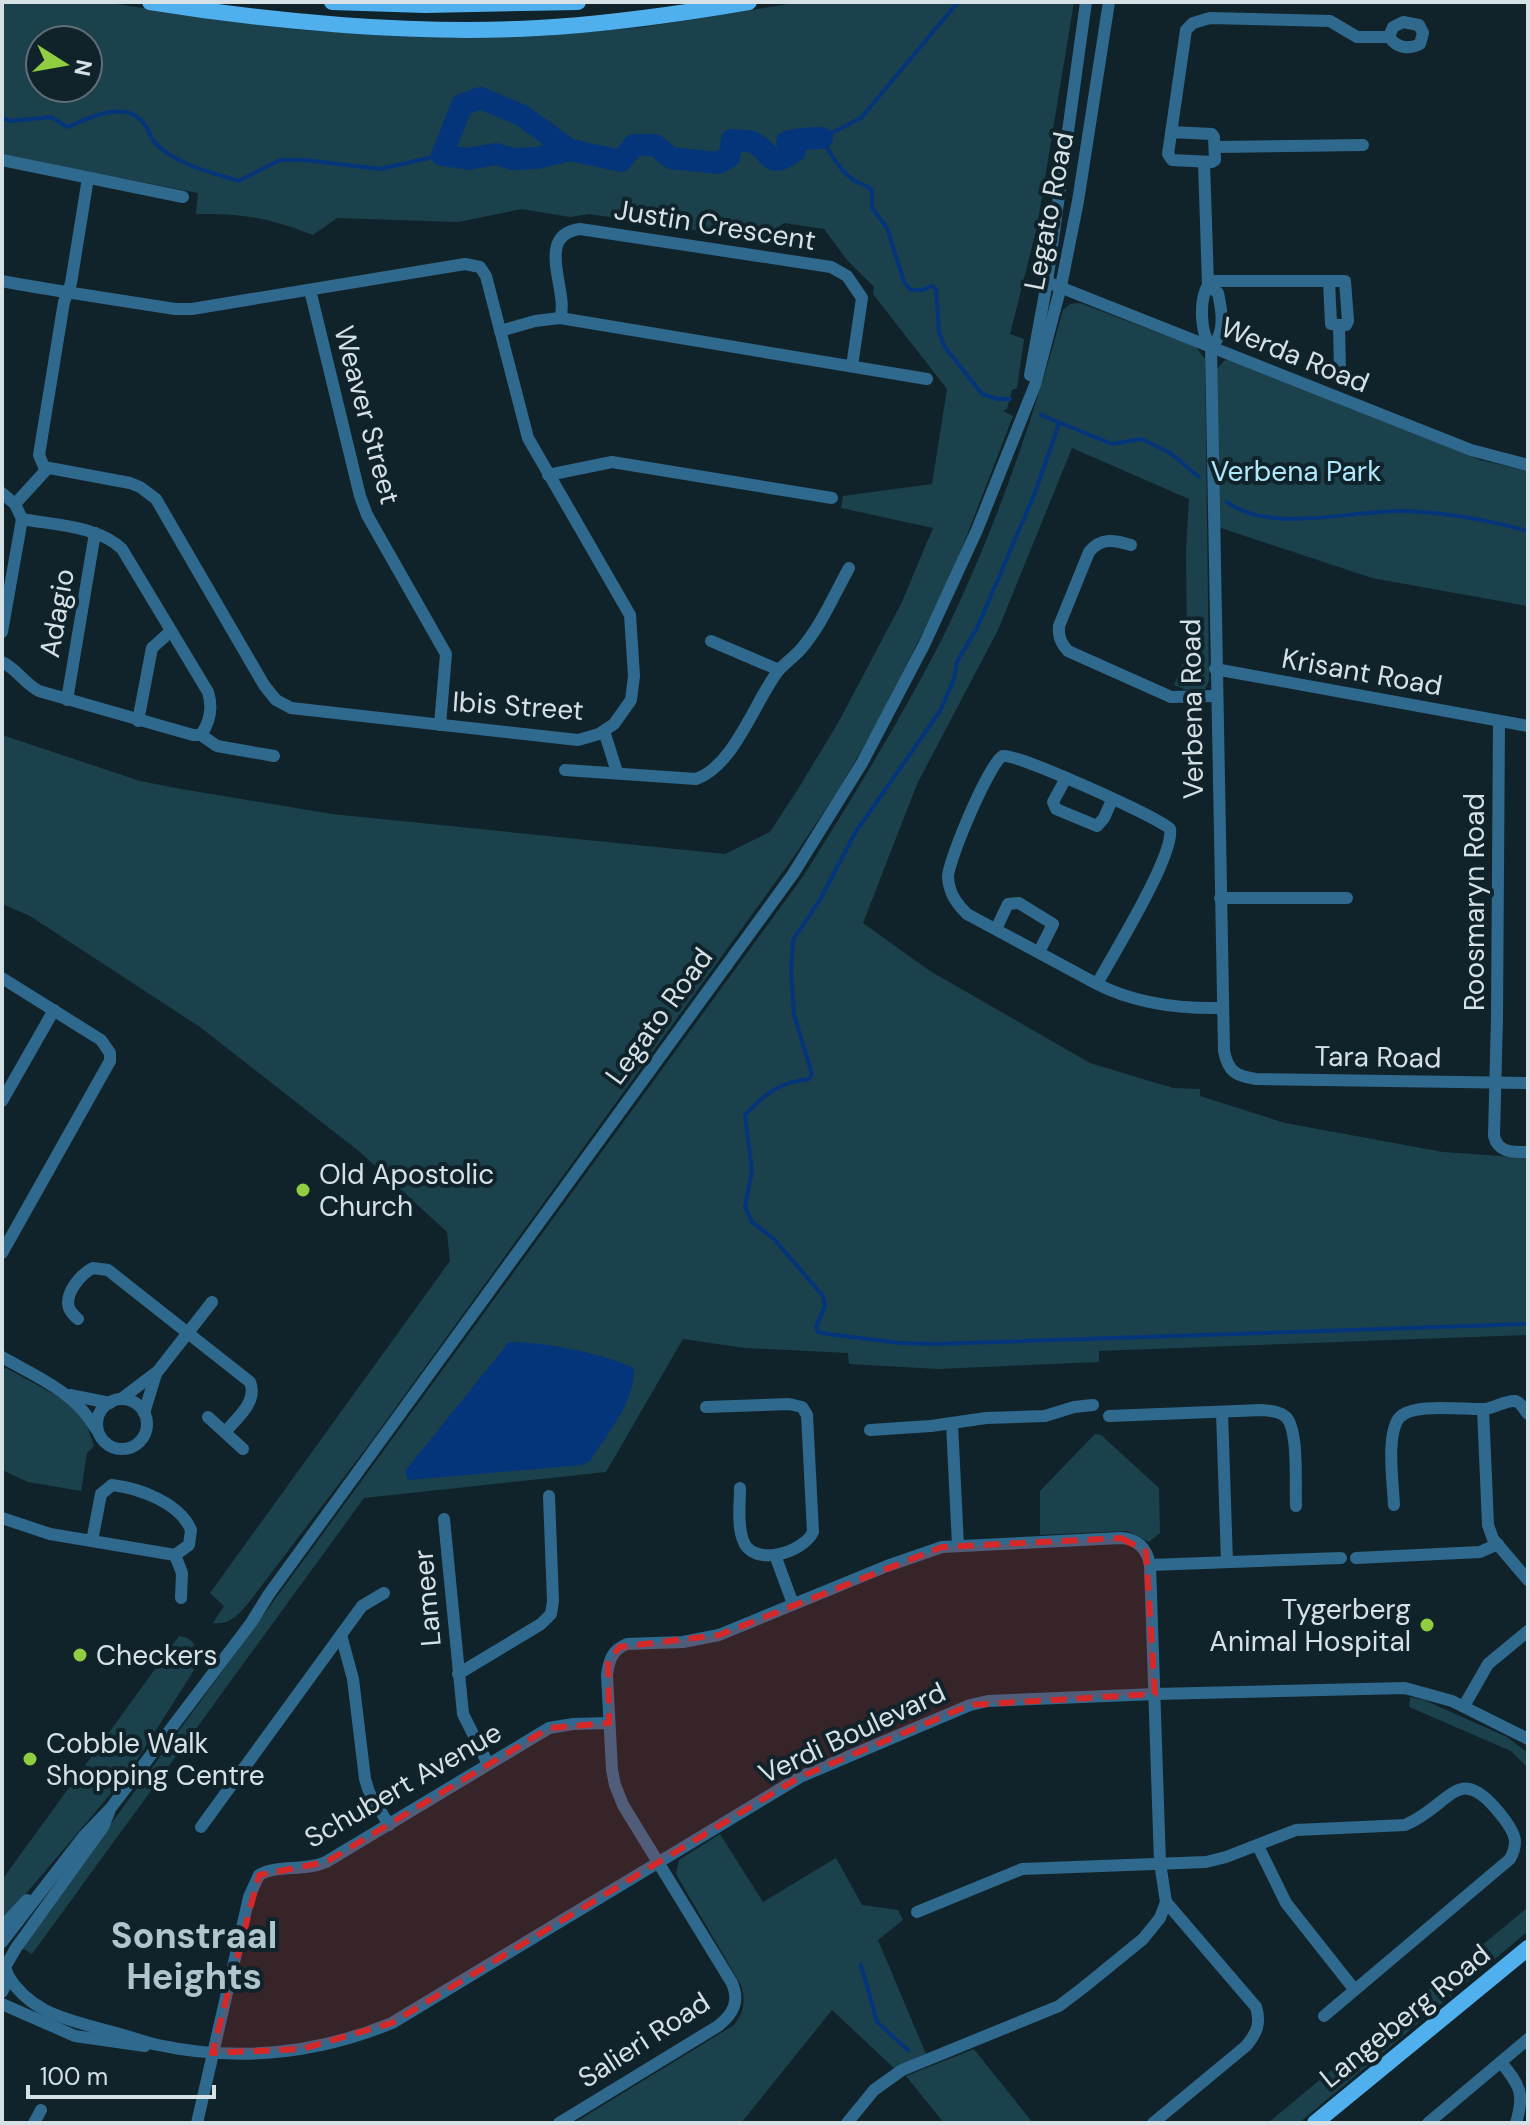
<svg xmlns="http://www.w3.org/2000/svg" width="1530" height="2125" viewBox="0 0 1530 2125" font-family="'DM Sans',sans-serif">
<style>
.green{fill:#1b414d;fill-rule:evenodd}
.water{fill:#04357a}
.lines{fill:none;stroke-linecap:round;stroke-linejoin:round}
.stream{stroke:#04357a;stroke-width:4}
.river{stroke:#04357a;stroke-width:22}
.minor{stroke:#30698e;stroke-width:12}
.major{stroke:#50b0ee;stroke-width:16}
.marked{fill:#d62828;fill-opacity:0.2;stroke:#d62828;stroke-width:6;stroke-dasharray:16 10;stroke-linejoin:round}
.poi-dot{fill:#91cd40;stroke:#10232a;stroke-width:3}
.labels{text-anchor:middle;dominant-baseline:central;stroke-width:8;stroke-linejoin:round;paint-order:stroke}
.street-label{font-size:28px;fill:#d6e1e6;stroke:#10232a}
.park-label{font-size:28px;fill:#afe7fb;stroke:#10232a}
.poi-label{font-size:28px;fill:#d6e1e6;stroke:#10232a;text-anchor:start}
.district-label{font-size:36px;font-weight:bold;fill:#afc6cf;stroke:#10232a}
</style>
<rect width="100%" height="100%" fill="#10232a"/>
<g class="green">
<path d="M 2,2 L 102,2 L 300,30 L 446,38 L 545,36 L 644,27 L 801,2 L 1074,2 L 1037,227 L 1010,334 L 1024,339 L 1017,388 L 1012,390 L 1007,409 L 1003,411 L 1013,416 L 952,574 L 878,722 L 837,792 L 795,855 L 370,1443 L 250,1601 C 239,1614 231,1625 213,1623 L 224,1606 L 210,1593 L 450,1261 L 447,1232 L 360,1152 L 200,1027 L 30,916 L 2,904 L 2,735 L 140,781 L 181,789 L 332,814 L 725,854 L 770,832 L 798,789 L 838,723 L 901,604 L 933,528 L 841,508 L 843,496 L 932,484 L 947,389 L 873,294 L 874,287 L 847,260 L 824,229 L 784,223 L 761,240 L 589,214 L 570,217 L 522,209 L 458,222 L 337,218 L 313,235 C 270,218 242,213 196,214 L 198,193 L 2,155 ZM 40,40 L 88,40 L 88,88 L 40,88 Z"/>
<path d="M 1080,303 L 1196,347 L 1205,359 L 1209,681 L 1205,689 L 1194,693 L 1174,685 L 1187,651 L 1186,552 L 1189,499 L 1072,448 L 998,630 L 917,784 L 863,923 L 930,971 L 1090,1063 L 1173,1088 L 1200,1089 L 1200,1096 L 1285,1123 L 1443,1152 L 1528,1158 L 1528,1335 L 1099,1351 L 1099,1362 L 938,1369 L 849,1364 L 848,1353 L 745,1348 L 683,1339 L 606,1472 L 364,1498 L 32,1954 L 21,1947 L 804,875 C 853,797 901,719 943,637 C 994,533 1033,421 1063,310 L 1070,304 Z"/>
<polygon points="1225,360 1234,361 1480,460 1528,471 1528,606 1372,578 1218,527 1216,370"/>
<polygon points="6,1368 72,1404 86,1423 94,1446 87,1453 81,1491 28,1482 2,1470 2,1371"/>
<polygon points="1095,1434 1101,1435 1159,1488 1160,1533 1149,1542 1127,1531 1040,1535 1040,1491"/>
<path d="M 179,1636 C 195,1637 200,1653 196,1667 L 130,1771 L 2,1922 L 2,1880 Z"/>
<polygon points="1410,1697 1424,1700 1507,1737 1528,1753 1528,1768 1511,1751 1409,1707"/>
<path d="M 720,1834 L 763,1902 L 836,1858 L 862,1905 L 898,1910 L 903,1920 L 878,1940 L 926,2054 L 894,2068 L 832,2010 L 741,2123 L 574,2123 L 734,2025 C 744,2012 746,2001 741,1985 L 676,1874 L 679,1860 Z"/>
<polygon points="1528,1907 1528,1931 1299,2123 1268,2123"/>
<polygon points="974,2049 977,2053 1033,2123 944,2123 906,2076"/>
</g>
<path class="water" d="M 509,1342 C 546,1342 600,1353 634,1368 C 635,1402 608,1433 590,1461 L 582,1465 L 408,1480 L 405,1471 Z"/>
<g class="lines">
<g class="stream">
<path d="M 958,2 L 861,118 L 822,138 C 829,152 841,172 855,181 C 861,185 866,184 872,190 L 872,208 L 887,228 L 904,282 L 911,290 L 922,290 L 932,286 L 936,289 L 939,332 L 944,346 L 982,394 L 998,399 L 1010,399"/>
<path d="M 2,118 L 11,121 L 51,117 L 67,127 C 88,119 123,100 142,121 C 148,127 150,137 155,143 C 177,165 210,172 239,181 L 280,160 L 304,160 L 380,169 L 442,155"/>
<polyline points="1041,415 1112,444 1142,439 1170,453 1199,477"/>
<path d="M 1057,422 L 1058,427 L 1034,495 L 978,626 L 957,662 L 954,679 L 940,711 L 855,833 L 821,898 L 793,940 L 791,971 L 794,1015 L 812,1074 L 809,1079 C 779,1082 765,1094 745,1115 L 752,1171 L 745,1207 L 752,1222 L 774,1239 L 823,1296 L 825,1306 L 816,1327 L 818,1332 L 828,1334 L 900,1343 L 937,1344 L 1528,1324"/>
<path d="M 1227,502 C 1270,535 1355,509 1407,511 C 1449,513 1488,520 1528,531"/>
<polyline points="861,1965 877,2022 908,2050"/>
</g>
<path class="river" d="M 570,150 L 537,158 L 513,159 L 496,154 L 468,159 L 442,155 L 462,105 L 480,98 L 521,115 L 570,150 L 621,161 L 634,145 L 655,145 L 671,158 L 718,163 L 729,157 L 732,140 C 738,141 746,140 752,142 C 773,151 767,172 795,151 L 787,142 C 796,139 813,138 822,138"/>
<g class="minor">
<path d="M 1171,132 L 1212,134 L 1214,137 L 1215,160 L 1212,162 L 1172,160 L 1168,154 L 1186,30 L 1193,23 L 1210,18 L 1330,21 L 1357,37 L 1389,37 C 1397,48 1408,50 1420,44 L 1423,33 L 1419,25 L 1403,22 L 1393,27 L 1389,37"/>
<polyline points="1215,147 1363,145"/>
<polyline points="2,160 183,197"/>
<path d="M 1204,162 L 1208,285 C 1199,300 1200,333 1211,347"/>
<path d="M 2,281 C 28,286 53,290 79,294 L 175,309 L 192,309 L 465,264 L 480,267 L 486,276 L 528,438 L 630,615 L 634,676 L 631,700 L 614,724 L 599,734 L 578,740 L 291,708 L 276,700 L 264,685 L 156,499 L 140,487 L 130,483 L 44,467 L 39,455 L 64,302 L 71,283 L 88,178"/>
<polyline points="1208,281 1345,281 1348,321 1346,325 1339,325"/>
<polyline points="1047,282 1471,450 1528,465"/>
<polyline points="1329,282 1331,324 1339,325"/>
<path d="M 1208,285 L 1218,293 C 1222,311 1226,334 1211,347"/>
<polyline points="310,290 360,496 367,515 446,654 440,725"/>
<path d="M 560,318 C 570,293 533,235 580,229 L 831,267 L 847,276 L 862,298 L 852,366"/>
<polyline points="1339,325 1340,372"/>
<polyline points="500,331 535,321 560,318 927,379"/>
<path d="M 1211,347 L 1224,1051 C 1228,1071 1235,1076 1256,1079 L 1528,1083"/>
<polyline points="1030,375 1047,282 1086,2"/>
<polyline points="548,475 612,462 832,498"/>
<path d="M 2,493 L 15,504 L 22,519 C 54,525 99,526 122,549 L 208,692 C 213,708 210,722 201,735 L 193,735 L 39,691 C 24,683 17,669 2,662"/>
<polyline points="15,504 47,469"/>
<path d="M 1131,545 C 1115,540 1101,537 1089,552 L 1059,626 C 1058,637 1061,643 1068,651 L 1171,697 L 1216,696"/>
<polyline points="2,632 22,519"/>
<polyline points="711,641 779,670"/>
<polyline points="1215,669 1528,726"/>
<polyline points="67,700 95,533"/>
<polyline points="138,721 152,648 171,631"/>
<path d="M 1499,721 L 1497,1017 L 1494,1136 C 1498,1153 1513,1152 1528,1152"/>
<polyline points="604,731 617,772"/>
<polyline points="201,735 217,746 274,756"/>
<path d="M 565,770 L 696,779 C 734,766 755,701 778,671 C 785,663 794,657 801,649 C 821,626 834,595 849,568"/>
<polyline points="1066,778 1053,802 1056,809 1097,826 1104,818 1112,800"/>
<polyline points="1220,898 1347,898"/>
<polyline points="996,929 1008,904 1019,903 1053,924 1039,952"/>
<polyline points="2,978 101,1040 110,1053 110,1061 2,1253"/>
<path d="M 1097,984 C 1112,956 1175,855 1170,829 C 1158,817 1014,752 1003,756 C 990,761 948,861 948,877 C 949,893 956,903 967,914 L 1097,984 C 1136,1004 1179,1009 1223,1008"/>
<polyline points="2,1101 54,1010"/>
<path d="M 78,1319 C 75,1317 70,1311 69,1308 C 64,1293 82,1273 93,1268 L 108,1270 L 250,1382 C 258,1402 237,1418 225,1432"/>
<path d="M 2,1357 C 37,1377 75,1392 96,1429"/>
<polyline points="70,1395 110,1403"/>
<polyline points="121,1399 158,1371 212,1302"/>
<circle cx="122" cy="1424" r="25"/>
<path d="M 706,1407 L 789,1404 L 802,1407 L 807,1415 L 813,1532 C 803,1553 752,1568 743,1540 C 737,1525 740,1503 740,1488"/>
<polyline points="1483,1409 1488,1525 1493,1539 1528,1580"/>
<polyline points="1222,1412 1227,1562"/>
<polyline points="144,1413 156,1374"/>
<path d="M 1109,1416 L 1262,1410 C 1271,1411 1279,1411 1286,1417 C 1299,1430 1295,1487 1296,1506"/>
<polyline points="208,1417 243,1449"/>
<polyline points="952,1424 958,1545"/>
<polyline points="870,1430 931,1426 986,1418 1045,1416 1074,1407 1093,1405"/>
<path d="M 1394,1505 C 1393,1483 1386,1435 1399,1418 C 1412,1402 1464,1410 1485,1409 C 1494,1408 1506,1400 1515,1401 C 1521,1402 1524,1410 1528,1414"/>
<path d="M 2,1518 L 50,1534 L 175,1555 L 189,1545 L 191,1530 C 180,1503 139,1488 112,1485 L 101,1494 L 92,1541"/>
<polyline points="444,1519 463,1714 488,1764"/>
<polyline points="175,1555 182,1573 181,1598"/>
<polyline points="775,1555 793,1604"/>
<polyline points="1356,1558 1480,1552 1498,1544"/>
<polyline points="1150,1565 1341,1558"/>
<polyline points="341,1635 353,1679 365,1779 369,1792 389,1825"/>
<polyline points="458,1674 541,1624 551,1614 553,1601 549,1496"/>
<polyline points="1464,1706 1488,1664 1528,1631"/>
<polyline points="201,1827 362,1606 384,1593"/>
<polyline points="1258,1846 1286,1903 1354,1989"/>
<path d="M 917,1912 L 1022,1869 L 1206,1862 L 1226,1857 L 1296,1830 L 1405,1825 C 1453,1805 1458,1757 1505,1820 C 1515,1834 1519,1842 1510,1859 L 1324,2016"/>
<polyline points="2,1927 27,1900"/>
<polyline points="2,1942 84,1836 110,1809 251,1623 269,1594 793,874 862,763 924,645 977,530 1035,385 1061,286 1078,201 1109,2"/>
<polyline points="5,1967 16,1948 103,1827 109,1812"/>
<path d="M 7,1974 C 29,2012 65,2019 105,2030 C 123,2034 140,2041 158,2045 C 238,2062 316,2054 392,2023 L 800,1777 L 970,1705 L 988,1701 L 1155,1694 L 1405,1688 L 1452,1701 L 1528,1739"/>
<polyline points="2,1992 7,1982 7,1972"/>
<polyline points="2,2004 75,2036 145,2046"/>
<path d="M 1501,2062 C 1520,2086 1525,2093 1516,2123"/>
<polyline points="34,2123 41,2110"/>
<path d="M 197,2123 L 249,1897 L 259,1875 C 279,1864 303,1872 326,1862 L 549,1728 L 573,1724 L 609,1723"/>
<path d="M 559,2123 L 718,2026 C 733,2014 740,2002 732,1983 L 623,1805 L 615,1785 L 612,1770 L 607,1675 C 609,1660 612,1650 627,1644 L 683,1642 L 719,1635 L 887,1566 L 942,1547 L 1121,1538 C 1138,1539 1147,1549 1150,1565 L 1160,1863 L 1166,1902 L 1160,1918 L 1143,1939 L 1084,1987 L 1059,2006 L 902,2070 L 874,2090 L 847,2123"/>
<path d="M 1153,2123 L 1246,2046 C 1257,2033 1261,2023 1256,2007 L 1166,1902"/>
<polyline points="1428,2123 1528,2039"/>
</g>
<g class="major">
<path d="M 150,2 C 273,22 414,35 538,28 C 609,24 679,14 749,2"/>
<polyline points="332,2 425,5 578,2"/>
<polyline points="1315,2123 1528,1948"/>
</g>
</g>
<path class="marked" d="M 1121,1538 L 1146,1551 L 1155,1694 L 970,1705 L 800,1777 L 392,2023 L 302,2049 L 212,2053 L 259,1875 L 326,1862 L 549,1728 L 609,1723 L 608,1663 L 619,1647 L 719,1635 L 942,1547 Z"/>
<g class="poi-dot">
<circle cx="303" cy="1190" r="8"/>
<circle cx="1427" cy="1625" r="8"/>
<circle cx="80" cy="1655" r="8"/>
<circle cx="30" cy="1759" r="8"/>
</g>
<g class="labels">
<g class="street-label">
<text transform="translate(1049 211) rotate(-79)">Legato Road</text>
<text transform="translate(715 225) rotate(9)">Justin Crescent</text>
<text transform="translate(1295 355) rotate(22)">Werda Road</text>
<text transform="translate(367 415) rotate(75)">Weaver Street</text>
<text transform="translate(57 613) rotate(-80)">Adagio</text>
<text transform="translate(1362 672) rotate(10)">Krisant Road</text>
<text transform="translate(518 706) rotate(4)">Ibis Street</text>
<text transform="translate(1192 709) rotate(-91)">Verbena Road</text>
<text transform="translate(1474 902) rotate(-90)">Roosmaryn Road</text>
<text transform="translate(659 1016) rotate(-54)">Legato Road</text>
<text transform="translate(1378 1057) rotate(1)">Tara Road</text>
<text transform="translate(427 1598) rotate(-95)">Lameer</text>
<text transform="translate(852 1733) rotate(-25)">Verdi Boulevard</text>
<text transform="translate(403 1785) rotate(-30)">Schubert Avenue</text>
<text transform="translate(1405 2016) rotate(-39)">Langeberg Road</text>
<text transform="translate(644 2040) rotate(-33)">Salieri Road</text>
</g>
<g class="park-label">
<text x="1296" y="471">Verbena Park</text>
</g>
<g class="poi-label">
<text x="319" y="1174">Old Apostolic<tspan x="319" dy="32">Church</tspan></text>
<text x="1411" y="1609" text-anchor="end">Tygerberg<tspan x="1411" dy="32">Animal Hospital</tspan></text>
<text x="96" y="1655">Checkers</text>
<text x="46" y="1743">Cobble Walk<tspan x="46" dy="32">Shopping Centre</tspan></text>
</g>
<g class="district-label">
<text x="194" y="1935">Sonstraal<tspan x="194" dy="41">Heights</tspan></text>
</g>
</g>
<rect width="1530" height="2125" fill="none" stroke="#d6e1e6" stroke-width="8"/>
<g transform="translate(64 64) rotate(101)"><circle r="38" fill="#10232a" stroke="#5f6f75" stroke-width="2"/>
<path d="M0-6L14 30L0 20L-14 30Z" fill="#91cd40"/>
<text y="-12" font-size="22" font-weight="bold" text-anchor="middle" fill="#d6e1e6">N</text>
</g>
<path d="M28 2085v12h186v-12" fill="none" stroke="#d6e1e6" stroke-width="4"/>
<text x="40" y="2085" font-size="24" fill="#d6e1e6" stroke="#10232a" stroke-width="6" paint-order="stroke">100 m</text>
</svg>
